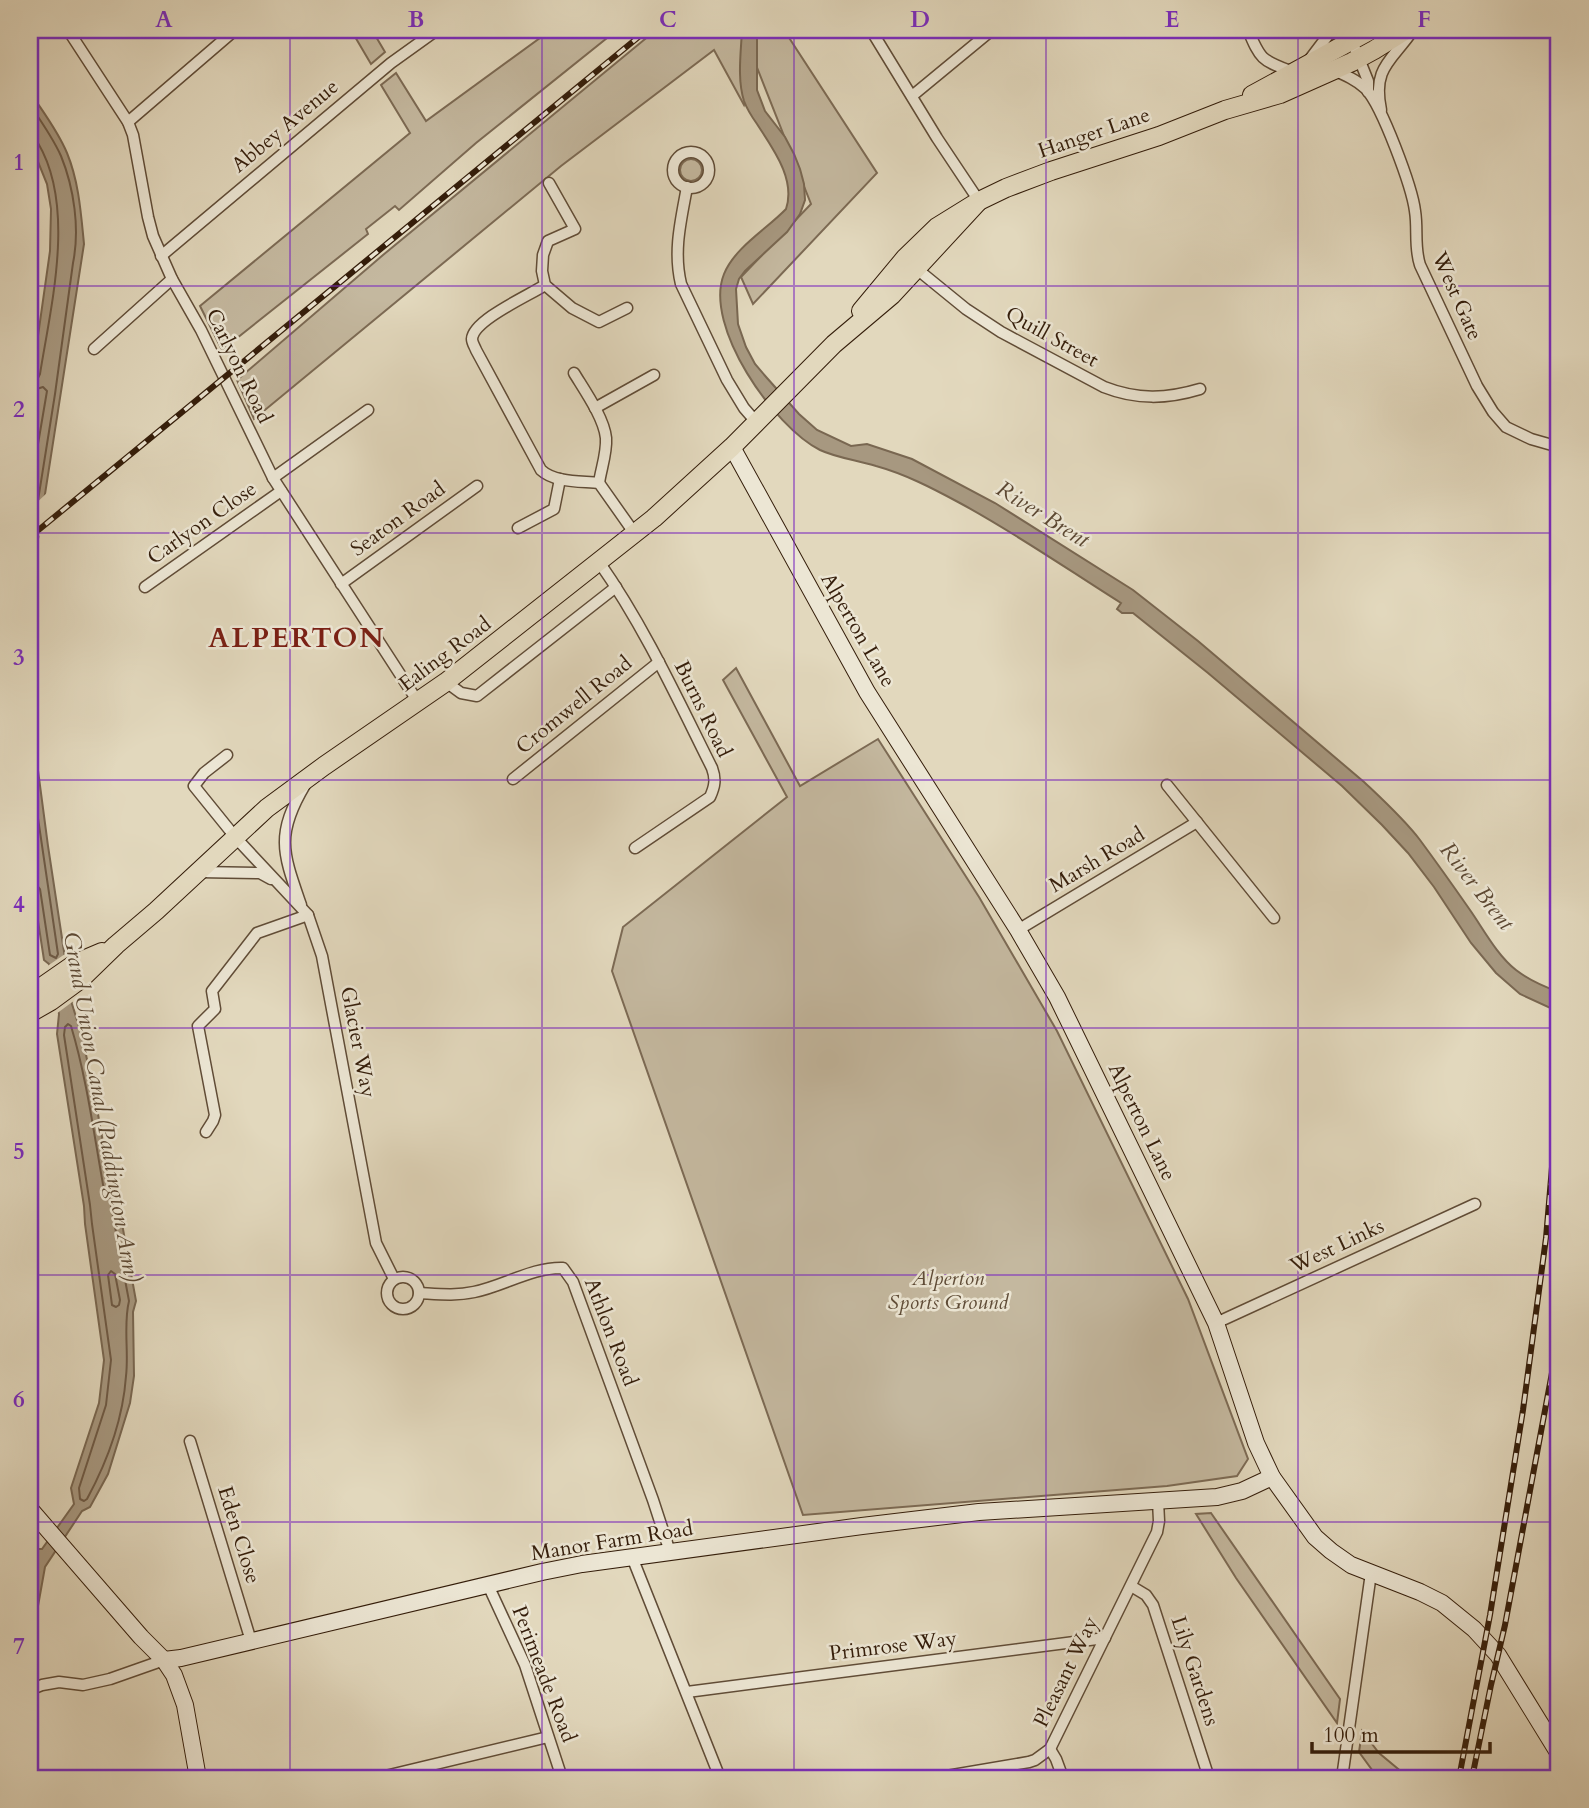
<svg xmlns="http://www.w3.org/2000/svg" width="1589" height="1808" viewBox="0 0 1589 1808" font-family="Cardo,serif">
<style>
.green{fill:#c4b89f;stroke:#7c6a54;stroke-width:2}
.water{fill:#a79880;stroke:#796751;stroke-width:2}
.pier{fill:#e2d8bd}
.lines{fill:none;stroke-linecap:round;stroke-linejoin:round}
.shore{stroke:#6e5a45;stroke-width:2}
.street-casing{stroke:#604c37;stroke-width:13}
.secondary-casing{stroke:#341d0a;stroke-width:18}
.primary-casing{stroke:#341d0a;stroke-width:20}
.street{stroke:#ece6d4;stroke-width:10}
.secondary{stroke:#ece6d4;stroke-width:16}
.primary{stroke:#e2d8bd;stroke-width:18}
.rail-casing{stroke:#341d0a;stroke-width:6}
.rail{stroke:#ece6d4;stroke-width:3.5;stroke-dasharray:10;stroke-linecap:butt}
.grid{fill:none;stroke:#7b2cbf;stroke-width:2;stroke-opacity:0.55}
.labels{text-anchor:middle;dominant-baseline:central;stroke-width:5;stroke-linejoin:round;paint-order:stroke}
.street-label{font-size:21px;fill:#341d0a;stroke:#ece6d4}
.park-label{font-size:21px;font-style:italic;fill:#5f4c37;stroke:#ece6d4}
.water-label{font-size:23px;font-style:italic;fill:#5c4833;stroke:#ece6d4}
.district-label{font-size:28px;font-weight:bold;letter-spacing:2px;fill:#7a1f14;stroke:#ece6d4}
.neatline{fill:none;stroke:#7b2cbf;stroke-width:2.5}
.grid-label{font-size:23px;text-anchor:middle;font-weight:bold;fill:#7b2cbf}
</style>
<rect width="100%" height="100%" fill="#e2d8bd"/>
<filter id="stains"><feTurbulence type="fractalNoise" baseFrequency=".00286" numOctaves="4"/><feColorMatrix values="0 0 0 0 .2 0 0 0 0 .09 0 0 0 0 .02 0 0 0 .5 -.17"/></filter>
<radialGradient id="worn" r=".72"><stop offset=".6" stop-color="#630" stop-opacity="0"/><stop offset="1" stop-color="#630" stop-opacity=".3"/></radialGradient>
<g class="green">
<polygon points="351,30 372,30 385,52 371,64"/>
<polygon points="551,30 617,30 476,143 399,210 395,206 366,229 368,234 222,350 200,306 410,133 381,85 396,73 426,121"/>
<polygon points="656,30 784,30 877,173 753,304 741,277 811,204 756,65 744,105 714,50 561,166 254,419 237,380 383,255"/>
<circle cx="691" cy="170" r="11"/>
<polygon points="736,668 800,786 878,739 979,897 1057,1031 1188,1299 1248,1459 1237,1476 1167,1486 803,1515 612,971 623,927 787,797 723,680"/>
<polygon points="1211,1513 1340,1699 1337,1723 1236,1578 1196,1514"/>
<polygon points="1362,1731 1379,1753 1409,1778 1378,1778 1359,1752"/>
</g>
<g class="water">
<path d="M 742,30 L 757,30 L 757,90 L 765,111 L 785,137 L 794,154 L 800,169 L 804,184 L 805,200 L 800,214 L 787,232 L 745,271 L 739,279 L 736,289 L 738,324 L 746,347 L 755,364 L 767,378 L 799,414 L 817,430 L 851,446 L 867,444 L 912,459 L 995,503 L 1133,590 L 1198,641 L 1364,782 C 1383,800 1404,819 1420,840 C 1437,863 1454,887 1470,910 C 1484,930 1497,955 1516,970 C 1529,980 1545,987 1559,992 L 1559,1012 L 1520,994 L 1496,973 L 1471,943 L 1434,887 L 1408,853 L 1382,825 L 1342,786 L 1208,673 L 1133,613 L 1122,613 L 1117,609 L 1121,603 C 1067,569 1014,532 958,502 C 932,488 905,474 876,466 C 857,460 837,458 820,450 C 774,427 703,326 724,274 C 735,247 767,229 786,209 C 796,179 773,149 757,124 C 752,117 747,109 744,101 C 737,79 741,52 742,30 Z"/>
<path d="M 30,92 C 43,112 58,131 67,153 C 79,182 81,214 84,244 L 38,539 L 30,661 L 32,725 L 48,846 L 72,1004 L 82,1036 L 95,1097 L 111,1188 L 117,1196 L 136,1301 L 133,1312 L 134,1376 L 130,1403 L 108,1474 L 90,1507 L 82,1511 L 45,1567 L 38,1606 L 30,1617 L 30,1558 L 37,1549 L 42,1549 L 74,1504 L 71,1488 L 99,1403 L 104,1360 L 85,1224 L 84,1206 L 57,1034 L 59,1014 L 49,964 L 44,960 L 30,869 L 30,392 L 50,251 L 51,209 L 47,184 L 30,142 Z"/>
</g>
<g class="pier">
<polygon points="49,491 43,533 30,544 30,509"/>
<polygon points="68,952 75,1000 56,1014 46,967"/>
</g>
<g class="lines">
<g class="shore">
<path d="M 30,105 C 41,121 53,138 61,156 C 74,188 80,229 73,263 L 55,394 L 32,538 L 30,560"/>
<path d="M 30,141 L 38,143 C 76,207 51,305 40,374 L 37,380 L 30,382"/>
<polyline points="30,391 43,387 47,391 30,491"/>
<polyline points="30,764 58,954 56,958 50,955 40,889 36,884 30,883"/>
<path d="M 68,1024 L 71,1026 C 87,1079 94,1135 104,1190 L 110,1200 L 129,1301 C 123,1325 129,1351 126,1376 C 123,1419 107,1462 87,1499 L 84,1501 L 80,1499 L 79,1488 L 106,1405 L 111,1360 L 92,1224 L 90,1205 L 64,1035 L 65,1027 Z"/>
<polygon points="111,1271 115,1274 120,1300 119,1305 116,1307 112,1305 108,1275"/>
</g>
<defs>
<g id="street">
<polyline points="68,30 128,122 133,135 148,217 153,236 172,279 201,330 273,478 418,702"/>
<polyline points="871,30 937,138 979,201"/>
<path d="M 1248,30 C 1261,61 1262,60 1293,72"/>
<polyline points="1352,41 1368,81 1368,92"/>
<polyline points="1310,59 1332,30"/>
<path d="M 1333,70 C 1345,75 1357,80 1366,89 C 1382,106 1412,187 1415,211 C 1418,229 1414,247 1420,265 L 1477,386 L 1493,412 L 1506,427 L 1531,439 L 1559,447"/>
<polyline points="912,96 992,30"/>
<path d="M 1381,110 C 1372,67 1392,61 1413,30"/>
<polyline points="128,122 235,30"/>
<circle cx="691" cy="170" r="18"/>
<polyline points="549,183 575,229 548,241 543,255 542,271 545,285 572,308 599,322 627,308"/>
<path d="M 687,187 C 681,220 673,251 681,284 L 727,380 L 744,408 L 757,423"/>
<polyline points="161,256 391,63 437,30"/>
<path d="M 912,265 L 966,309 L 1001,332 L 1104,387 C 1137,400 1167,399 1200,389"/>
<path d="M 545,285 C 530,295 473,320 472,339 C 472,343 475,347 476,350 L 541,470 C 555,483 581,481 599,483 L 635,534"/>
<polyline points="94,349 172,279"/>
<path d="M 574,373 C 585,391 604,418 606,438 C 607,453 601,469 599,483"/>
<polyline points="595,408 654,375"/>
<polyline points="273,478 368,410"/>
<polyline points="518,528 554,509 560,479"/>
<path d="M 599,562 C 644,626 677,698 712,768 C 716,779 715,786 710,797 L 635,848"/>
<polyline points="341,584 477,486"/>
<polyline points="145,587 281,491"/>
<polyline points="446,682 461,693 477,696 616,587"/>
<polyline points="227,755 204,773 194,786 236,838 308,915 322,956 376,1243 394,1279"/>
<polyline points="513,779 659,662"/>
<polyline points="1167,785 1274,918"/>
<polyline points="199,872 260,873 271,879"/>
<path d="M 301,905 C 283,853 275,835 305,785"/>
<polyline points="1018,930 1197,822"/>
<polyline points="206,1132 213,1121 215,1115 198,1026 215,1009 212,991 257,933 308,915"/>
<circle cx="403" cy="1293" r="16"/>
<path d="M 419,1293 C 438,1294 456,1296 474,1292 C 504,1286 532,1267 563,1268 L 573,1282 L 653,1500 L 670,1552"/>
<polyline points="1216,1323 1475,1204"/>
<polyline points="190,1441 251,1641"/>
<polyline points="632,1557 720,1778"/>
<polyline points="488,1585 525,1665 562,1778"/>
<polyline points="1131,1586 1146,1595 1153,1605 1209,1778"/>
<polyline points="30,1690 42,1685 59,1682 83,1685 110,1679 164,1660"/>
<polyline points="687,1692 1105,1638"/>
<polyline points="1050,1749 1056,1759 1063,1778"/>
<polyline points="377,1778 548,1737"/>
<polyline points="935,1778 1029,1762 1035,1760 1050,1749 1157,1532 1159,1521 1158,1501"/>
<polyline points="1342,1778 1371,1573"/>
</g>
<g id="secondary">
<polyline points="732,447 867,692 1018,930 1057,997 1216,1323 1256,1443 1272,1477 1315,1537 1331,1551 1351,1565 1420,1592 1442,1603 1474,1629 1498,1655 1559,1754"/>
<polyline points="30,1509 141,1637 164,1660 174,1675 185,1705 198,1778"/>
<polyline points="164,1660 181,1658 542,1572 582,1564 862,1526 979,1512 1217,1497 1242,1491 1272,1477"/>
</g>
<g id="primary">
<polyline points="1252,95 1371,30"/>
<polyline points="861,311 905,258 937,227 979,201 1006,188 1051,171 1159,136 1225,110 1280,94 1352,62 1374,50 1406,30"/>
<polyline points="30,995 76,963 102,952"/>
<polyline points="30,1013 51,1001 81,979 116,945 156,911 267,808 324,766 446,682 654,518 732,447 834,344 892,295 979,201"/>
</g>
</defs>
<use href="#street" class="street-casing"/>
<use href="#secondary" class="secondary-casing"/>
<use href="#primary" class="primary-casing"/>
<use href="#street" class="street"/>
<use href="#secondary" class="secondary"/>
<use href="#primary" class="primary"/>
<defs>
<g id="rail">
<polyline points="30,537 647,30"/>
<polyline points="1459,1778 1490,1615 1523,1410 1546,1238 1559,1084"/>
<polyline points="1472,1778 1491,1685 1505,1625 1559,1335"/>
</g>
</defs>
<use href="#rail" class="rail-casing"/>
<use href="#rail" class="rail"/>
</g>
<path class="grid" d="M 290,30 L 290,1778M 542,30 L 542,1778M 794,30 L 794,1778M 1046,30 L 1046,1778M 1298,30 L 1298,1778M 30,286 L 1559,286M 30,533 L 1559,533M 30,780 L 1559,780M 30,1028 L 1559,1028M 30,1275 L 1559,1275M 30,1522 L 1559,1522"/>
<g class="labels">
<g class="street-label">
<text transform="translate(285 126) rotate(-40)">Abbey Avenue</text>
<text transform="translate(1094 133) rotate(-19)">Hanger Lane</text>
<text transform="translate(1457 296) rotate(66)">West Gate</text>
<text transform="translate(1052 337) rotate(29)">Quill Street</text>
<text transform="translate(239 366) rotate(64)">Carlyon Road</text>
<text transform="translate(398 519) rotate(-36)">Seaton Road</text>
<text transform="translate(202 523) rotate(-35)">Carlyon Close</text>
<text transform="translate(858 630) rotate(60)">Alperton Lane</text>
<text transform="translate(445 654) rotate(-37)">Ealing Road</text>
<text transform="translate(574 705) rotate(-39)">Cromwell Road</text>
<text transform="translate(703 709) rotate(64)">Burns Road</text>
<text transform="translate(1097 860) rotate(-31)">Marsh Road</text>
<text transform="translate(358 1042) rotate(79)">Glacier Way</text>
<text transform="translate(1142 1122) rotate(64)">Alperton Lane</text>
<text transform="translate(1337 1246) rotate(-25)">West Links</text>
<text transform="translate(611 1332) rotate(69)">Athlon Road</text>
<text transform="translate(239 1535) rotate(73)">Eden Close</text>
<text transform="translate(612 1541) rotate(-9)">Manor Farm Road</text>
<text transform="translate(893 1646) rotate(-7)">Primrose Way</text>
<text transform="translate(1195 1671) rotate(72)">Lily Gardens</text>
<text transform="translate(1066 1672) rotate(-64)">Pleasant Way</text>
<text transform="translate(544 1674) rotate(69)">Perimeade Road</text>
</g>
<g class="park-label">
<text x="948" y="1278">Alperton<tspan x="948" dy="24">Sports Ground</tspan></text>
</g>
<g class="water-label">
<text transform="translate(1043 514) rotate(32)">River Brent</text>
<text transform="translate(1477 886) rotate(52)">River Brent</text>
<text transform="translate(102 1107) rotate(80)">Grand Union Canal (Paddington Arm)</text>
</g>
<g class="district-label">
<text x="297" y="638">ALPERTON</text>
</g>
</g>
<rect width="1589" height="1808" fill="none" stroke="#e2d8bd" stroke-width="77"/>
<path d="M1312 1742v10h178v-10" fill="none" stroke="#341d0a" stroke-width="3.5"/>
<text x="1323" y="1742" font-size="21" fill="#341d0a" stroke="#ece6d4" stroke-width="5" paint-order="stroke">100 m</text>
<rect x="38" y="38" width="1512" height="1732" class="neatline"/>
<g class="grid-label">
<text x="164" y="27">A</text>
<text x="416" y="27">B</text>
<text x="668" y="27">C</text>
<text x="920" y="27">D</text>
<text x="1172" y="27">E</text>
<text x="1424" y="27">F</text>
<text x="19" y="170">1</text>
<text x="19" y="417">2</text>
<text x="19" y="665">3</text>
<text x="19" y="912">4</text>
<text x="19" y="1159">5</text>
<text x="19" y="1407">6</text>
<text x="19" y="1654">7</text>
</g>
<rect width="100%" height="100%" filter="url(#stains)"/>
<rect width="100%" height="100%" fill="url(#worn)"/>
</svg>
